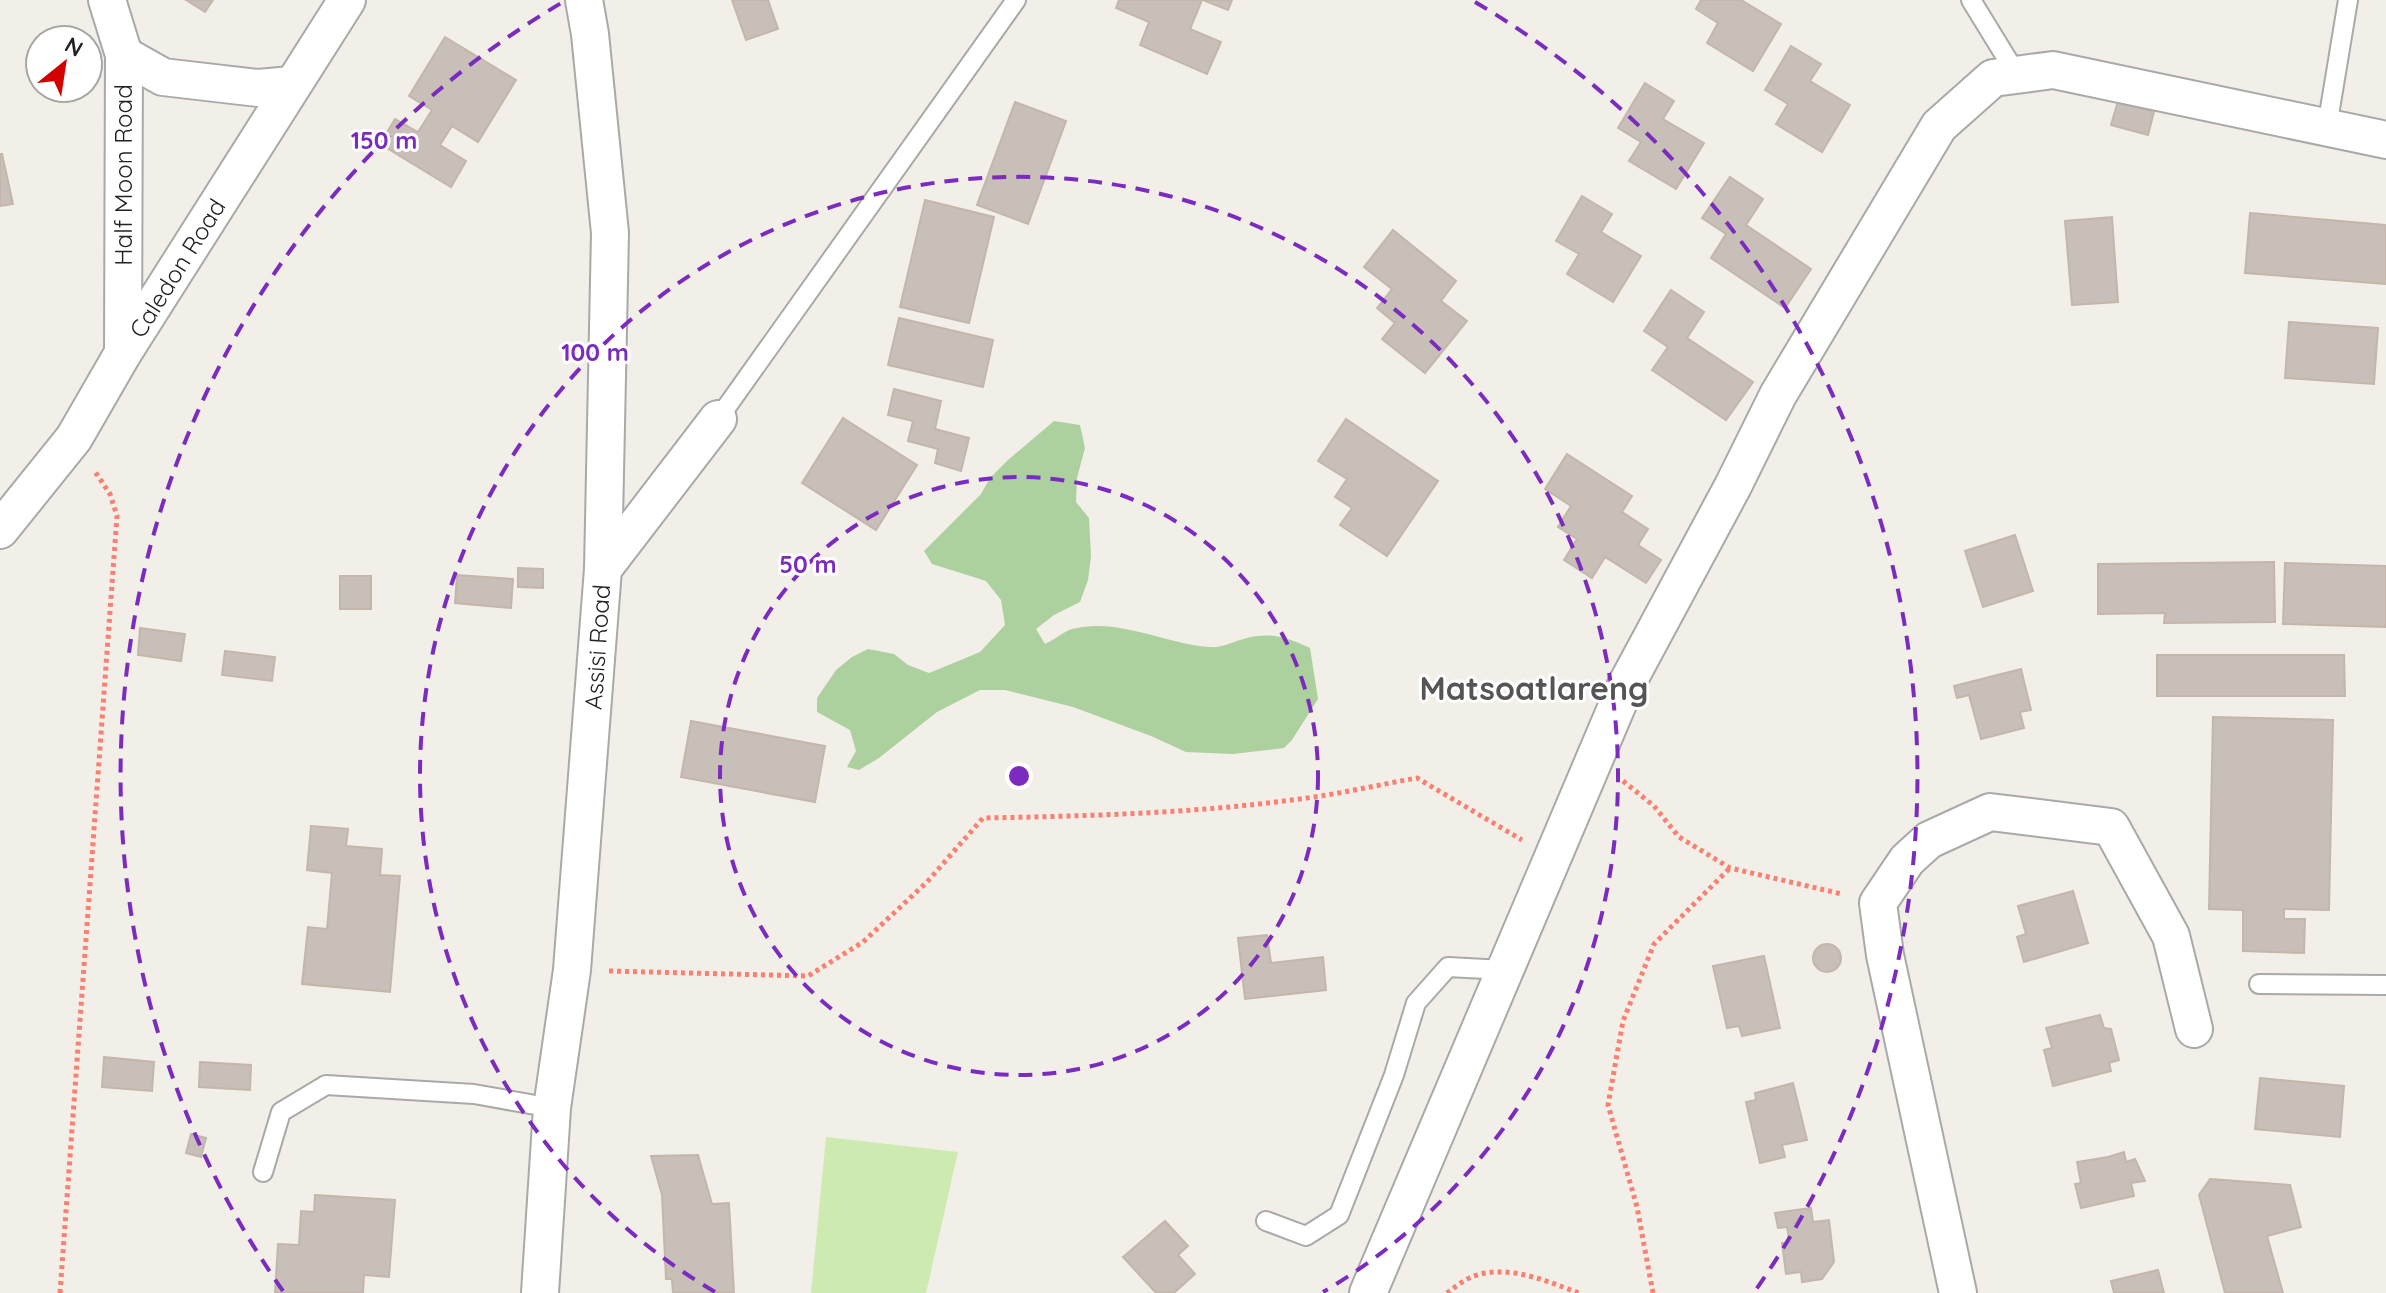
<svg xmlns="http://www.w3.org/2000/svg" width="2386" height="1293" viewBox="0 0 2386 1293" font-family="Quicksand,sans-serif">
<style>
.grass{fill:#cdebb0}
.forest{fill:#add19e}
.building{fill:#c7bfb8;stroke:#c4b6ab;stroke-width:2}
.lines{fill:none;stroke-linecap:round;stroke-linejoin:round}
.service-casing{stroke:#a9a9a9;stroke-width:22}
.minor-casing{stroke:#a9a9a9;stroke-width:40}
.path{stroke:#fa8072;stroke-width:5;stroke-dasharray:4 4;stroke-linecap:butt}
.service{stroke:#fff;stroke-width:18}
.minor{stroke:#fff;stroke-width:36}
.ring{fill:none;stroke:#7b2cbf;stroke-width:4;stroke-dasharray:14 10}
.labels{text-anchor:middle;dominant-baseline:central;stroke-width:6;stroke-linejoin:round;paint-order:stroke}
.street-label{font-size:24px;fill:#222;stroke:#fff}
.district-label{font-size:32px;font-weight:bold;fill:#555;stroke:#fff}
.centre{fill:#7b2cbf;stroke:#fff;stroke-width:4}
.ring-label{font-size:24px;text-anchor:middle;font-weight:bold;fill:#7b2cbf;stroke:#fff;stroke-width:6;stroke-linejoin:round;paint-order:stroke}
</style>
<rect width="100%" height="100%" fill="#f2efe9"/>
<polygon class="grass" points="826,1137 958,1152 926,1293 811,1293"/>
<path class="forest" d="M 1054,421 L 1080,425 L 1085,448 L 1077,478 L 1076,502 L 1089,518 L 1091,556 L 1088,580 L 1080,602 L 1054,615 L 1036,629 L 1045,644 C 1054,640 1063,632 1072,629 C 1119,617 1164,644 1210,647 C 1220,648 1231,643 1240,640 C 1267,631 1285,636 1310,648 L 1318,699 L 1292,740 L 1284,748 L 1233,754 L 1186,752 L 1151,736 L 1073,707 L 1005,690 L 980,690 L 937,712 L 879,758 L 859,770 L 847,767 L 856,751 L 850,730 L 817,712 L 817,698 L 836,670 L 852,657 L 868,649 L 894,654 L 908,665 L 929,673 L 980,652 L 1005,625 L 1001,600 L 986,581 L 932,564 L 924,551 L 981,494 L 990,478 L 1008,460 Z"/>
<g class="building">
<polygon points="186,0 213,0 205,12"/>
<polygon points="732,0 768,0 778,29 746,40"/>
<polygon points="1119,0 1202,0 1190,29 1221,42 1207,74 1140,45 1149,22 1116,8"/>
<polygon points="1203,0 1232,0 1228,10"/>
<polygon points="1701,0 1741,0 1781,24 1753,71 1707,43 1718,23 1696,9"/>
<polygon points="445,37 516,80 478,142 452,126 440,145 466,161 451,187 380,144 395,119 418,132 432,110 409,96"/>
<polygon points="1791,46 1821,64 1810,81 1850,105 1822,152 1776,124 1788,104 1765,90"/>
<polygon points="1645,83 1674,101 1663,119 1704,143 1676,189 1629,161 1641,142 1618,128"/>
<polygon points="2118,101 2154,112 2148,135 2111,125"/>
<polygon points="1015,102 1066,121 1028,224 977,205"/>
<polygon points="0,154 2,154 13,204 0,206"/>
<polygon points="1730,177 1763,199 1746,225 1811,269 1785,308 1711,258 1726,234 1702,218"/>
<polygon points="1582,196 1612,214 1601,232 1641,256 1613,302 1567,274 1579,254 1556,241"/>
<polygon points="925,200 994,217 969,323 900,307"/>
<polygon points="2250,213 2386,225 2386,284 2245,273"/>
<polygon points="2112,217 2118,302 2072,305 2065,221"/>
<polygon points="1393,230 1456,281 1441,301 1467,321 1425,373 1382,339 1395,323 1377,308 1392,289 1364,267"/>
<polygon points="1671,290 1704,312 1687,338 1753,382 1726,420 1652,370 1668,347 1644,331"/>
<polygon points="899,318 993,340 983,387 888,365"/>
<polygon points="2289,322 2378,328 2374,384 2285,378"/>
<polygon points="894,389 941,401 935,429 969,438 961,471 935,463 938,449 908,441 913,421 888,415"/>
<polygon points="843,418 917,465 876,530 802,483"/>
<polygon points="1346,419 1438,481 1387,556 1340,525 1352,508 1335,497 1347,479 1318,461"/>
<polygon points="1567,454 1632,496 1622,512 1648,529 1638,545 1661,560 1646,583 1605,557 1592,578 1564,560 1577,539 1558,527 1571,506 1545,489"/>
<polygon points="2015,535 2033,591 1983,607 1965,551"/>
<polygon points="2274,562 2275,622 2164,623 2165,613 2098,614 2098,564"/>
<polygon points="2285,563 2386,566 2386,627 2283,624"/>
<polygon points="518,568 543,569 543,588 518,587"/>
<polygon points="457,575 513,579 511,608 455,603"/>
<rect x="340" y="576" width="31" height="33"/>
<polygon points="140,628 185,634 181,661 138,655"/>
<polygon points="225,651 275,657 272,681 222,675"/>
<polygon points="2157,655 2344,655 2345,696 2157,696"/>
<polygon points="2021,669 2031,710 2020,712 2024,728 1981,739 1969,695 1957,698 1954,686"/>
<polygon points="2213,717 2333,720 2329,910 2284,909 2284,919 2305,919 2304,953 2243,951 2243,910 2209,909"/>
<polygon points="691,721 825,746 815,802 681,777"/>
<polygon points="311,826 348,829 346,846 382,849 380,875 400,876 390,992 302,984 308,927 327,929 332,873 307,870"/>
<polygon points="2073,891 2088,943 2024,962 2017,937 2026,934 2018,906"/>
<polygon points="1267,935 1271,963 1323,957 1326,990 1245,999 1238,938"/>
<circle cx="1827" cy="958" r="14"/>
<polygon points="1764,956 1780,1028 1742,1036 1739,1026 1727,1028 1713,966"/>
<polygon points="2100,1015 2104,1028 2111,1029 2119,1060 2109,1063 2111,1071 2053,1086 2044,1050 2052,1048 2046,1028"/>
<polygon points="104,1057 154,1062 152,1091 102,1087"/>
<polygon points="200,1062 251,1065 250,1090 199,1087"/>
<polygon points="2260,1078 2344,1086 2340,1137 2255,1129"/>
<polygon points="1793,1083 1807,1140 1782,1145 1785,1157 1760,1163 1746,1102 1756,1100 1755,1093"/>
<polygon points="191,1134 206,1138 201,1157 186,1153"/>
<polygon points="2124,1152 2126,1162 2135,1159 2145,1181 2131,1183 2134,1196 2081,1208 2075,1184 2081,1183 2077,1162 2108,1157"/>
<polygon points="698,1155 712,1204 729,1203 734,1293 673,1293 672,1279 666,1279 662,1195 651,1156"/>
<polygon points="2210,1179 2290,1185 2301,1227 2267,1236 2283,1293 2225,1293 2199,1195"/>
<polygon points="315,1195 395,1200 389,1277 364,1275 363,1293 275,1293 278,1244 299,1245 301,1211 314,1212"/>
<polygon points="1811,1208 1813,1222 1829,1220 1834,1262 1822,1279 1802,1282 1801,1272 1786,1274 1782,1243 1790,1243 1787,1227 1778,1228 1775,1213"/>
<polygon points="1165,1221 1188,1246 1178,1255 1195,1274 1174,1293 1156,1293 1123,1257"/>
<polygon points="2158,1270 2164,1293 2114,1293 2111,1281"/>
</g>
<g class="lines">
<defs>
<g id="service">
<polyline points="1971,0 2017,75"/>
<polyline points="2327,127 2348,0"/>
<polyline points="718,419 1016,0"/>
<polyline points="2259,984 2386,985"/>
<polyline points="263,1172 281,1112 326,1085 474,1094 552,1108"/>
<polyline points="1266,1221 1306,1236 1339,1215 1394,1075 1416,1003 1448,967 1504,970"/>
</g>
<g id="minor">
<polyline points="107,0 124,55 123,353"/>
<polyline points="124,55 163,77 258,88 292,85"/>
<polyline points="0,530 74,438 123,353 347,0"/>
<polyline points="603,569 718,419"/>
<polyline points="540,1293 552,1108 572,970 603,569 610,233 590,34 584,0"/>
<polyline points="1368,1293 1625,687 1733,486 1778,395 1939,126 1993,78 2053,70 2386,140"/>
<polyline points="1958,1293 1885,955 1878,903 1907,860 1929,840 1990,812 2111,827 2171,936 2194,1029"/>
</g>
</defs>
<use href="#service" class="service-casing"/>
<use href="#minor" class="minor-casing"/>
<g class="path">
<polyline points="1623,781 1654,806 1679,837 1730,868 1842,894"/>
<path d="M 609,971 L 808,976 L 863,942 L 927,882 L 983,818 C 1093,816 1205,813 1314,797 C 1348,792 1383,784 1417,778 L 1522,840"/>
<polyline points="60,1293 117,516 110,494 94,470"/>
<path d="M 1447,1293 C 1455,1287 1465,1279 1474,1276 C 1509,1264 1546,1281 1579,1293"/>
<polyline points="1653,1293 1637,1207 1608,1105 1623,1021 1654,944 1730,868"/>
</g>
<use href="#service" class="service"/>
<use href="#minor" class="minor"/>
</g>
<g class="ring">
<circle cx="1019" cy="776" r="299"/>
<path d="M715 1292A599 599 0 1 1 1323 1292"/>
<path d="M283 1291A898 898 0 0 1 563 2M1475 2A898 898 0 0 1 1755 1291"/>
</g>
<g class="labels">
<g class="street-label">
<text transform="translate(123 175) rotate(-90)">Half Moon Road</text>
<text transform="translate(177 268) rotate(-58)">Caledon Road</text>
<text transform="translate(597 647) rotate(-86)">Assisi Road</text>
</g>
<g class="district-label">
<text x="1534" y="688">Matsoatlareng</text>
</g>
</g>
<circle cx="1019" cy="776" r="12" class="centre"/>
<g class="ring-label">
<text x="384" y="149">150 m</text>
<text x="595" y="361">100 m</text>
<text x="808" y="573">50 m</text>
</g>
<g transform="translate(64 64) rotate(30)"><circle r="38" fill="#ffffff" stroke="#a7a7a7" stroke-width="2"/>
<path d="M0-6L14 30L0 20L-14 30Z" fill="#d40000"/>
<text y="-12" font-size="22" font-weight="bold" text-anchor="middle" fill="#222222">N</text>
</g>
</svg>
